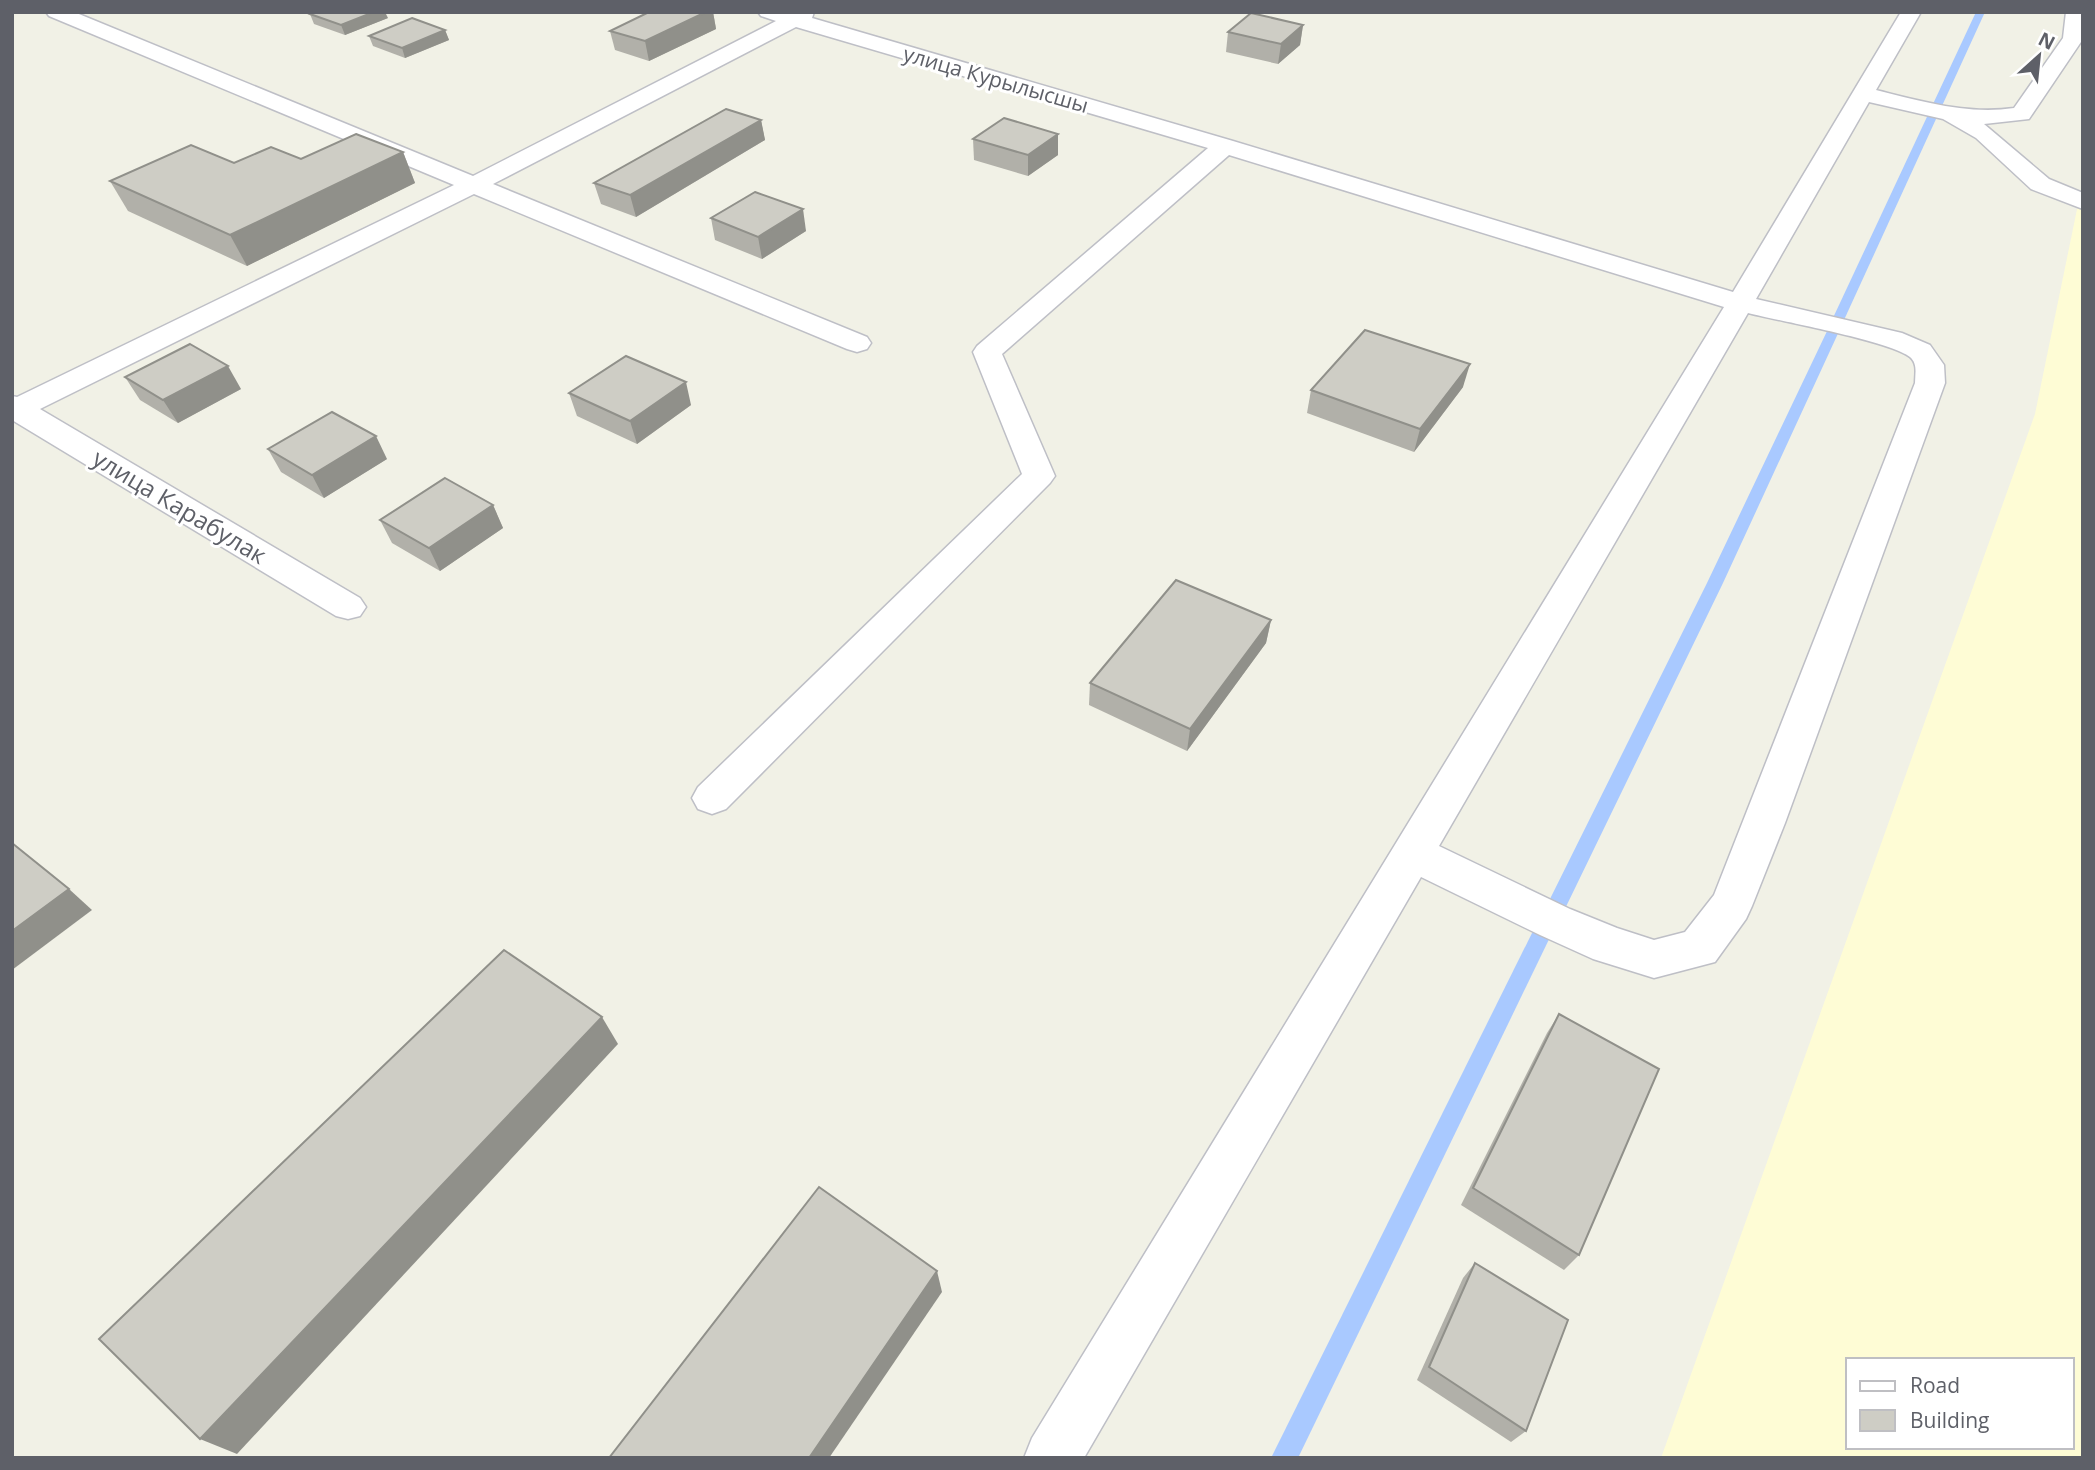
<svg xmlns="http://www.w3.org/2000/svg" width="2095" height="1470" viewBox="0 0 2095 1470" font-family="'Open Sans',sans-serif">
<style>
.sand{fill:#fefcd5;fill-rule:evenodd}
.lines{fill:none;stroke-linecap:round;stroke-linejoin:round}
.stream{fill:#a9c9ff;fill-rule:evenodd}
.minor-casing{stroke:#bebfc6;stroke-width:3}
.minor{fill:#fff;fill-rule:evenodd}
.wall{fill:#b1b0a9}
.shaded-wall{fill:#90908a}
.building{fill:#cecdc5;stroke:#90908a;stroke-width:2}
.labels{text-anchor:middle;dominant-baseline:central;stroke-width:6;stroke-linejoin:round;paint-order:stroke}
.far-street-label{font-size:21px;fill:#5e6068;stroke:#fff}
.street-label{font-size:24px;fill:#5e6068;stroke:#fff}
</style>
<rect width="100%" height="100%" fill="#f1f1e6"/>
<path class="sand" d="M 2083,180 L 2083,1458 L 1661,1458 L 2035,414 ZM 1848,1360 L 2072,1360 L 2072,1447 L 1848,1447 Z"/>
<g class="lines">
<g class="stream">
<polygon points="1976,12 1985,12 1844,320 1842,323 1834,323 1832,320"/>
<polygon points="1835,323 1841,327 1723,583 1561,917 1554,919 1547,917 1544,911 1547,905 1707,583 1829,327"/>
<polygon points="1544,920 1551,923 1554,929 1298,1458 1271,1458 1537,923"/>
</g>
<defs>
<path id="minor" d="M 46,12 L 74,12 L 473,176 L 776,21 L 761,16 L 758,12 L 814,12 L 812,18 L 1233,141 L 1733,292 L 1901,12 L 1921,12 L 1876,90 C 1921,101 1967,115 2014,108 L 2063,38 L 2066,12 L 2083,12 L 2083,39 L 2029,119 L 1984,124 L 2049,179 L 2083,193 L 2083,209 L 2031,189 L 1976,138 L 1943,119 L 1869,102 L 1756,299 L 1902,333 L 1930,345 L 1944,365 L 1945,383 L 1785,823 L 1752,906 L 1746,919 L 1715,962 L 1654,978 L 1593,959 L 1540,935 L 1421,877 L 1084,1458 L 1024,1458 L 1032,1438 L 1724,307 L 1229,155 L 1002,354 L 1055,476 L 1050,483 L 726,809 L 712,814 L 698,809 L 692,798 L 698,787 L 1022,474 L 973,352 L 977,346 L 1208,148 L 796,27 L 493,184 L 867,337 L 871,343 L 867,349 L 857,352 L 847,349 L 474,194 L 40,409 L 360,598 L 366,607 L 360,616 L 348,619 L 336,616 L 12,420 L 12,396 L 17,397 L 454,185 L 49,16 ZM 1748,313 C 1779,321 1890,341 1910,357 C 1918,364 1915,374 1915,383 L 1714,895 L 1685,932 L 1654,940 L 1617,928 L 1570,909 L 1439,846 Z"/>
</defs>
<use href="#minor" class="minor-casing"/>
<use href="#minor" class="minor"/>
</g>
<g class="wall">
<polygon points="649,12 713,12 716,29 649,61 615,50 610,31"/>
<polygon points="310,14 388,18 345,35 314,24"/>
<polygon points="1303,25 1300,45 1278,64 1226,52 1228,32"/>
<polygon points="445,30 449,40 405,58 373,46 369,36"/>
<polygon points="761,120 765,140 636,217 601,204 594,183"/>
<polygon points="973,139 1058,155 1028,176 974,160"/>
<polygon points="403,152 415,183 247,266 128,211 110,181 234,163"/>
<polygon points="711,218 806,231 762,259 715,240"/>
<polygon points="125,377 241,389 178,423 140,400"/>
<polygon points="1463,387 1414,452 1307,413 1311,390"/>
<polygon points="569,393 691,405 637,444 577,416"/>
<polygon points="268,449 387,459 324,498 281,472"/>
<polygon points="493,505 503,528 440,571 392,543 380,520"/>
<polygon points="1271,620 1266,643 1187,751 1089,705 1090,683"/>
<polygon points="1559,1014 1579,1255 1564,1270 1461,1205 1547,1033"/>
<polygon points="1475,1263 1526,1431 1511,1442 1417,1380 1463,1278"/>
</g>
<g class="shaded-wall">
<polygon points="374,12 385,12 388,18 345,35 341,25"/>
<polygon points="706,12 713,12 716,29 649,61 645,41"/>
<polygon points="1303,25 1300,45 1278,64 1281,44"/>
<polygon points="445,30 449,40 405,58 402,48"/>
<polygon points="761,120 765,140 636,217 630,195"/>
<polygon points="1058,134 1058,155 1028,176 1028,155"/>
<polygon points="403,152 415,183 247,266 230,235"/>
<polygon points="803,209 806,231 762,259 758,237"/>
<polygon points="1470,364 1463,387 1414,452 1420,429"/>
<polygon points="228,366 241,389 178,423 163,400"/>
<polygon points="686,382 691,405 637,444 630,421"/>
<polygon points="376,436 387,459 324,498 312,475"/>
<polygon points="493,505 503,528 440,571 429,548"/>
<polygon points="1271,620 1266,643 1187,751 1190,729"/>
<polygon points="69,889 92,910 12,970 12,931"/>
<polygon points="602,1017 618,1044 237,1454 200,1439"/>
<polygon points="937,1271 942,1292 829,1458 809,1458"/>
</g>
<g class="building">
<polygon points="314,12 374,12 341,25 310,14"/>
<polygon points="649,12 706,12 645,41 610,31"/>
<polygon points="1251,13 1303,25 1281,44 1228,32"/>
<polygon points="412,18 445,30 402,48 369,36"/>
<polygon points="726,109 761,120 630,195 594,183"/>
<polygon points="1004,118 1058,134 1028,155 973,139"/>
<polygon points="356,134 403,152 230,235 110,181 191,145 234,163 271,147 301,159"/>
<polygon points="755,192 803,209 758,237 711,218"/>
<polygon points="1365,330 1470,364 1420,429 1311,390"/>
<polygon points="190,344 228,366 163,400 125,377"/>
<polygon points="626,356 686,382 630,421 569,393"/>
<polygon points="332,412 376,436 312,475 268,449"/>
<polygon points="445,478 493,505 429,548 380,520"/>
<polygon points="1176,580 1271,620 1190,729 1090,683"/>
<polygon points="12,843 69,889 12,931"/>
<polygon points="504,950 602,1017 200,1439 99,1339"/>
<polygon points="1559,1014 1659,1069 1579,1255 1473,1188"/>
<polygon points="819,1187 937,1271 809,1458 609,1458"/>
<polygon points="1475,1263 1568,1320 1526,1431 1429,1367"/>
</g>
<g class="labels">
<g class="far-street-label">
<text transform="translate(996 79) rotate(16)">улица Курылысшы</text>
</g>
<g class="street-label">
<text transform="translate(180 506) rotate(31)">улица Карабулак</text>
</g>
</g>
<rect width="2095" height="1470" fill="none" stroke="#5e6068" stroke-width="28"/>
<rect x="1846" y="1358" width="228" height="91" fill="#ffffff" stroke="#bfbfc3" stroke-width="2"/>
<rect x="1860" y="1381" width="35" height="10" fill="#ffffff" stroke="#bfbfc3" stroke-width="2"/>
<text x="1910" y="1393" font-size="21" fill="#5e6068">Road</text>
<rect x="1860" y="1410" width="35" height="21" fill="#cecdc5" stroke="#bfbfc3" stroke-width="2"/>
<text x="1910" y="1428" font-size="21" fill="#5e6068">Building</text>
<g transform="translate(2039 56) rotate(27)" stroke="#ffffff" stroke-width="5" paint-order="stroke">
<path d="M0-5L12 26L0 18L-12 26Z" fill="#5e6068"/>
<text y="-10" font-size="19" font-weight="bold" text-anchor="middle" fill="#5e6068">N</text>
</g>
</svg>
